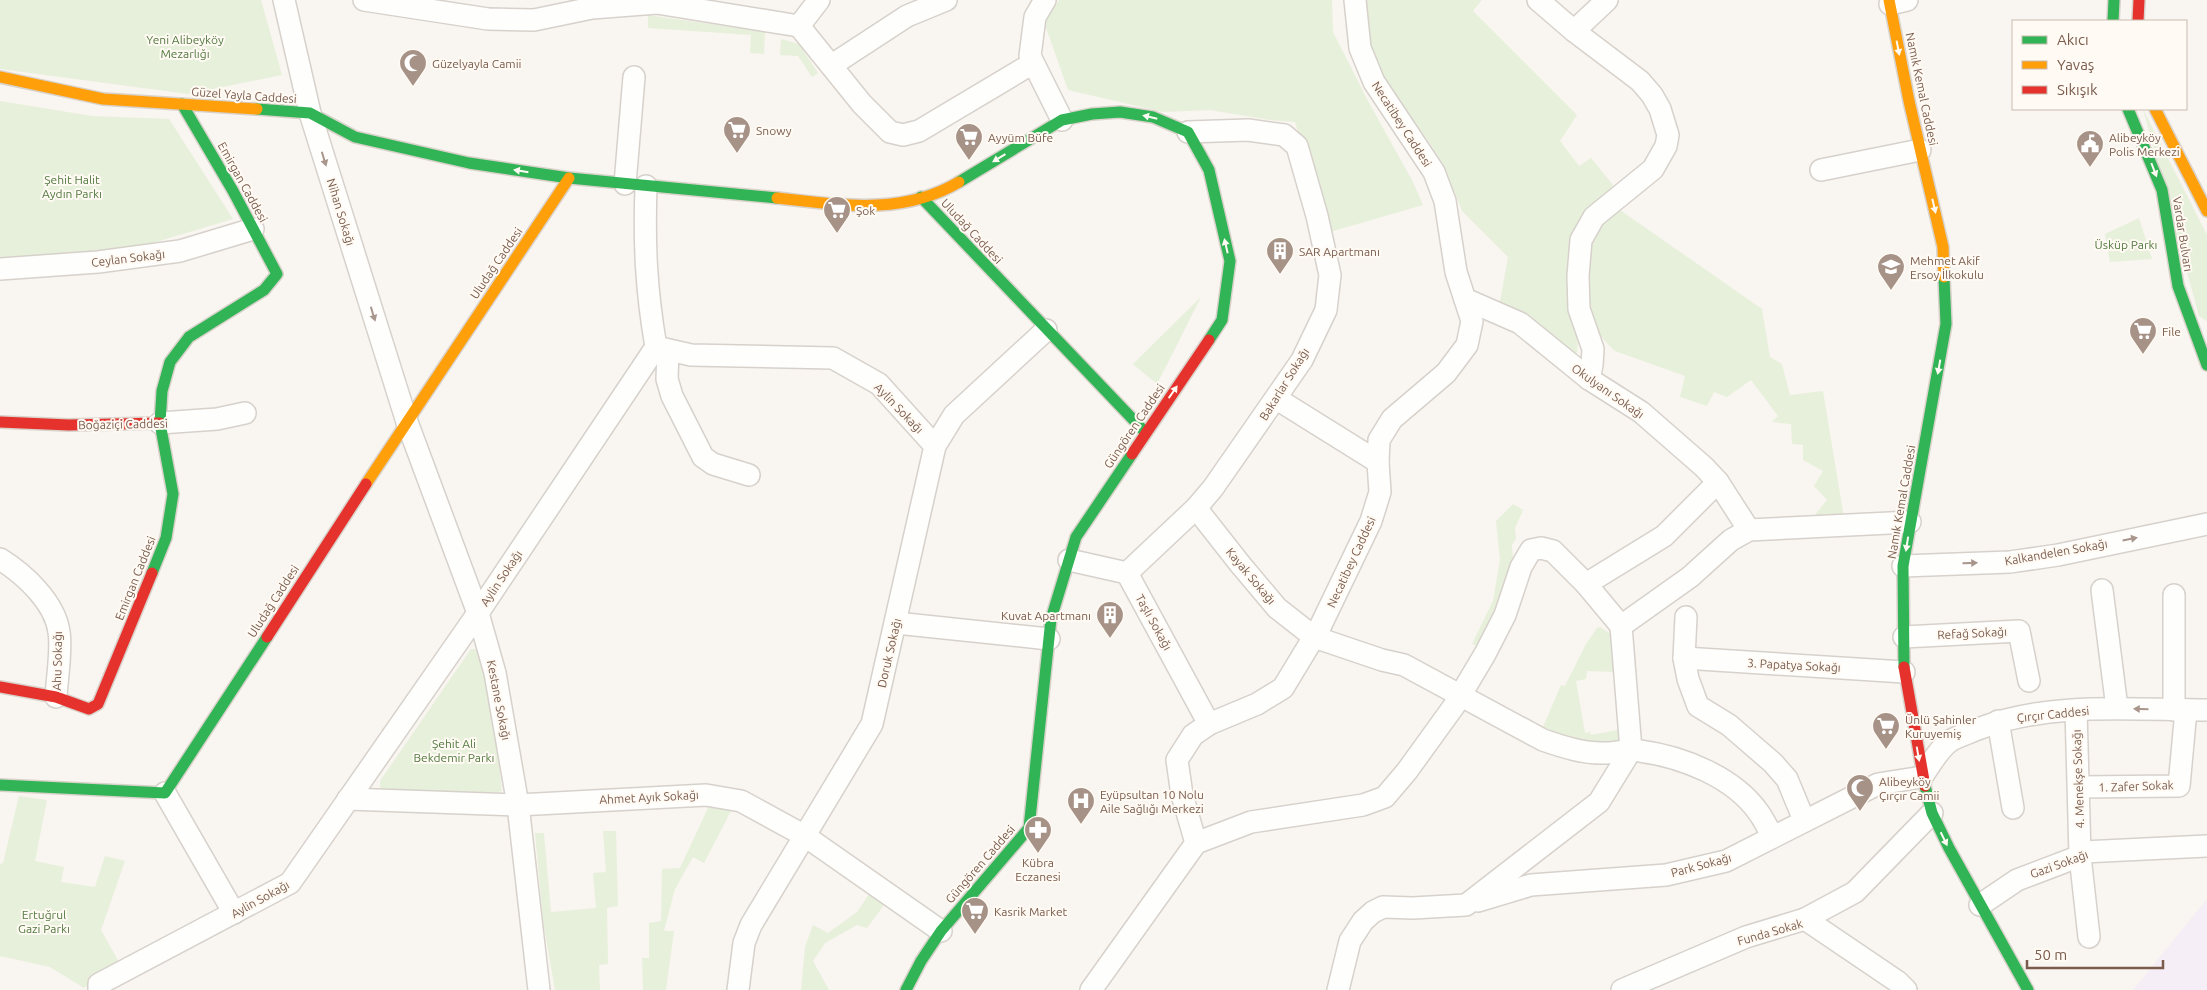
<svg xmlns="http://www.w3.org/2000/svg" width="2207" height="990" viewBox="0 0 2207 990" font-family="Ubuntu,sans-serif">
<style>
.education{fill:#f6eef6}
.green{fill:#e7f0db}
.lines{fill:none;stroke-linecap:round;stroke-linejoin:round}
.street-casing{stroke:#d7d1cb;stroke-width:24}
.fast-casing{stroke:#d9d2cb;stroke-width:14}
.slow-casing{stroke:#d9d2cb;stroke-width:14}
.jam-casing{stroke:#d9d2cb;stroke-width:14}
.street{stroke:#fefefd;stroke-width:21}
.fast{stroke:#30b455;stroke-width:11}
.slow{stroke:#ff9f0a;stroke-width:11}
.jam{stroke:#e5322d;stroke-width:11}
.oneway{fill:#fffaf3}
.oneway2{fill:#a8958b}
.labels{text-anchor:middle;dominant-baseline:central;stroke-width:4;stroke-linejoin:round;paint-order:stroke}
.park-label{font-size:12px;fill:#537a41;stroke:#fffaf3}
.poi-label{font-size:12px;fill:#7a5c4d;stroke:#fffaf3;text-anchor:start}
.street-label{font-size:12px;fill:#7a5c4d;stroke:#fffaf3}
</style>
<rect width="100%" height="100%" fill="#f9f5f0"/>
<polygon class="education" points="2207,899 2207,990 2133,990"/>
<g class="green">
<polygon points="0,0 261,0 282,75 188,94 0,69"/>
<polygon points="1059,0 1332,0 1333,32 1368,101 1413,182 1423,205 1330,232 1295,122 1270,120 1210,110 1163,112 1068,90 1044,22"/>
<polygon points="1361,0 1482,0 1473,11 1577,115 1560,141 1579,166 1591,158 1613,185 1589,211 1571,283 1573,326 1578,340 1577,352 1573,356 1499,307 1508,257 1462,211 1444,165 1423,133 1395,101 1375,65 1365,30"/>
<polygon points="648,15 765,32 764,54 750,53 751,35 648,28"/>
<polygon points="781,39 799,44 818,73 812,77 798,56 780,55"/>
<polygon points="0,101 92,116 169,119 233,219 136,248 79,257 0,260"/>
<polygon points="2143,109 2207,235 2207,321 2199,316"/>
<path d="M 1620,210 L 1762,309 L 1770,357 L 1782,364 L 1790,395 L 1823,391 L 1844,518 L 1811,520 L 1827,500 L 1814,486 L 1823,471 L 1803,460 L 1803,445 L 1792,444 L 1791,424 L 1772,422 L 1778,416 L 1751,380 L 1727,397 L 1714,392 L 1707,406 L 1680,397 L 1685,376 L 1615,351 C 1603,341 1590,322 1587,306 C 1585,289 1588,245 1597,230 C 1601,223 1613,216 1620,210 Z"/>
<polygon points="2139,218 2152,259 2110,262 2105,234"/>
<polygon points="1201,297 1157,384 1133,364"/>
<polygon points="1513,504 1523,510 1515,528 1516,539 1512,545 1514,571 1483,648 1472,644 1493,601 1500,560 1496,521"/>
<polygon points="1600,627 1612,635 1615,672 1587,671 1586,679 1576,681 1585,733 1590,732 1591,735 1623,729 1623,746 1567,737 1543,727 1561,685 1565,686 1586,644 1597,628"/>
<polygon points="471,649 477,649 493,706 502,791 490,794 384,791 380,787 380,781"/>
<polygon points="19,796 47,800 35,861 64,867 61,882 95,887 105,856 125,861 101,930 120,964 84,988 50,967 0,956 0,864 3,863"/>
<polygon points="709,806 732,809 704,863 693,857 675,889 664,931 674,931 666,990 643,990 642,958 649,958 649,923 661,921 662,869 680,868"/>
<polygon points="603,831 616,831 618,906 607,908 608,964 599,965 600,990 555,990 543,921 535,833 544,833 551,912 596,908 593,873 606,872"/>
<polygon points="870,893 884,905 867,928 857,925 825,943 813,961 829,990 801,990 805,947 813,925 828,933 857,912"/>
</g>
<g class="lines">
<defs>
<g id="street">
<polyline points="284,0 310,113 407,422 478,613 495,673 518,805 539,990"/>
<polyline points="364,0 488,19 534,20 592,8 657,3 799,26"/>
<polyline points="819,0 799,26 862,104 890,132 903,135 919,131 1033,63"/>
<polyline points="1045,0 1035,17 1030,56 1062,120"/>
<polyline points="1538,0 1574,31 1640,81 1652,95 1660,109 1668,135 1666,146 1653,169 1594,217 1581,240 1578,276 1579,309 1593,349 1592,365 1589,379"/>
<polyline points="1890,4 1907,0"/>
<polyline points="1574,31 1607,0"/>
<polyline points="832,65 907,16 946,0"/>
<polyline points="1821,170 1920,150"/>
<polyline points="625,184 634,77"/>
<path d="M 646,186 C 644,244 646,289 656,347"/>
<polyline points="0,269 98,262 180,251 253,229"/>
<polyline points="1465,299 1520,323 1589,379 1641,412 1704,467 1718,482 1749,530"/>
<polyline points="656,347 691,355 833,358 879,384 935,446"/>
<polyline points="668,350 667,379 672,396 703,457 713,464 749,475"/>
<polyline points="1277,399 1378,462"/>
<polyline points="160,423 217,419 245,413"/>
<path d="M 1196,508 L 1240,564 L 1277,608 L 1314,637 L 1382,660 L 1404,665 L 1543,740 C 1563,747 1585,754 1606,753 C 1618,753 1629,749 1640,751 C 1683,757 1734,777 1759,813 C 1764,820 1768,828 1772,836"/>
<path d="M 0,559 C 24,574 55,602 59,632 C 62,649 57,678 56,697"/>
<polyline points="1069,560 1127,573 1209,724"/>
<polyline points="1903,566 2010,562 2058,555 2207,524"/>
<polyline points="1127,573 1196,508 1213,488 1302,360 1326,310 1330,275 1317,216 1297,146 1284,135 1248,130 1188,132"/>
<polyline points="1586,584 1664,536 1718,482"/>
<polyline points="2102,590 2117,708"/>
<polyline points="1686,617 1684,658 1688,679 1698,706 1729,725 1773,763 1787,779 1804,820"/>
<polyline points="896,623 1049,639"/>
<polyline points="1621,626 1690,577 1731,540 1749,530 1910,522"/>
<polyline points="1904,637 2019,631 2029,681"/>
<polyline points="1684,658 1904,672"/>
<polyline points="2076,710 2080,856 2089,937"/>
<polyline points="2174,710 2174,595"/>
<polyline points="1998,721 2013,808"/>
<polyline points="2079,787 2179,786 2186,710"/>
<polyline points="165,793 234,913"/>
<polyline points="348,799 518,805 706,795 741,801 805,836 941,931"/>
<polyline points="1196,843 1182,795 1177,760 1193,735 1209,724 1257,704 1283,688 1320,627 1371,521 1380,492 1378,462 1379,440 1392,419 1446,373 1467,345 1472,321 1456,272 1445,201 1434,172 1374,82 1360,48 1355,0"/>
<path d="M 1478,901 L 1531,885 L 1666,875 L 1726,861 L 1878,784 L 1922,777 C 1930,765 1938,750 1950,741 C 1958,736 1969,733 1978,729 C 2050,701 2131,710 2207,710"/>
<polyline points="1980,905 2017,880 2080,856 2083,852 2207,846"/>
<polyline points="1805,919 1855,892 1932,813"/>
<polyline points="99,990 99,984 290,883 478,613 656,347"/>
<polyline points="738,990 744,943 751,925 872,724 935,446 954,415 1046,330"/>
<polyline points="1091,990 1196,843 1251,822 1363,805 1385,797 1407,771 1454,706 1485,654 1505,615 1521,567 1531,550 1541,548 1553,551 1586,584 1621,626 1631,750 1599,802 1466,905 1413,908 1383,907 1373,912 1363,921 1350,941 1338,990"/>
<polyline points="1622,990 1746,937 1805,919 1898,982 1906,990"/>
</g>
<g id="fast">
<polyline points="2113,21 2114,0"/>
<polyline points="257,109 310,113 355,137 469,163 569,178 777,198"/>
<polyline points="2128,109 2162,190 2178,286 2207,365"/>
<polyline points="959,182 1062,120 1092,114 1120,112 1153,117 1188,132 1209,170 1230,261 1222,320 1209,340"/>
<polyline points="921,197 1145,432"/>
<polyline points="152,573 166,538 173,494 160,423 162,391 170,362 189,337 264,290 277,274 233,191 182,104"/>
<polyline points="1904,667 1903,566 1946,324 1944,277"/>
<polyline points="0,785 165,793 267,637"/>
<polyline points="1925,786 1932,813 1949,848 2028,990"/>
<polyline points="906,990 921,961 941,931 1029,828 1051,619 1076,537 1132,454"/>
</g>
<g id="slow">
<polyline points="1889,0 1909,101 1943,247 1944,277"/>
<polyline points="0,77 103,99 257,109"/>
<polyline points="2155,109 2207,211"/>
<path d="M 777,198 C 840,205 902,216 959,182"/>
<polyline points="366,484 569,178"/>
</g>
<g id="jam">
<polyline points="2138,21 2139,0"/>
<polyline points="0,422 69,425 160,423"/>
<polyline points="1132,454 1209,340"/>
<polyline points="267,637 366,484"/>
<polyline points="1904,667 1925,786"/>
<polyline points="0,687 56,697 89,709 98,704 152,573"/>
</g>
</defs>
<use href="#street" class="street-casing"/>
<use href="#fast" class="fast-casing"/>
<use href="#slow" class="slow-casing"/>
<use href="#jam" class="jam-casing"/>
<use href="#street" class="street"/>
<use href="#fast" class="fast"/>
<use href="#slow" class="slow"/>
<use href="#jam" class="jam"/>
</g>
<defs><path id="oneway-solid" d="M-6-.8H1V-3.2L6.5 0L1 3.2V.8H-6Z" transform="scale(1.25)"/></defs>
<g class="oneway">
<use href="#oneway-solid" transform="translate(1898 48) rotate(79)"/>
<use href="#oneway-solid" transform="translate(1150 117) rotate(-167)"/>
<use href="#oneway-solid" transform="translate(999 158) rotate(149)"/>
<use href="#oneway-solid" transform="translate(2154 170) rotate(69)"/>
<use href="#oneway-solid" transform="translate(521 171) rotate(-171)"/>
<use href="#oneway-solid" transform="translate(1934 206) rotate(77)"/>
<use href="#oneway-solid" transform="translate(1226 246) rotate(-103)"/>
<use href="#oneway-solid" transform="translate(1939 367) rotate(100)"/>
<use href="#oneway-solid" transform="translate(1173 392) rotate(-55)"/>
<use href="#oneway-solid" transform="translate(1907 544) rotate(99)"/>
<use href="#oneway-solid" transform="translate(1918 754) rotate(80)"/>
<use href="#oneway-solid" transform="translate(1944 839) rotate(64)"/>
</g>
<g class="oneway2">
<use href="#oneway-solid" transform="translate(324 159) rotate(73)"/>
<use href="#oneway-solid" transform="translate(373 314) rotate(73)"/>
<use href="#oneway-solid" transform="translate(2130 539) rotate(-11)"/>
<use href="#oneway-solid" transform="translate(1970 563) rotate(-2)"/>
<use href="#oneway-solid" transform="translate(2141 709) rotate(-178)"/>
</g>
<defs>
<symbol id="mosque-pin" viewBox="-11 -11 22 30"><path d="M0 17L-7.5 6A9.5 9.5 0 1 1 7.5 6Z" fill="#a69286" stroke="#fffaf3"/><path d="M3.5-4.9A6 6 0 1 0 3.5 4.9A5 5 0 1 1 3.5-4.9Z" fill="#fff"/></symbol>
<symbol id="supermarket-pin" viewBox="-11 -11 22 30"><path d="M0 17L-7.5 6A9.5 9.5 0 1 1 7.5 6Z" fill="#a69286" stroke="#fffaf3"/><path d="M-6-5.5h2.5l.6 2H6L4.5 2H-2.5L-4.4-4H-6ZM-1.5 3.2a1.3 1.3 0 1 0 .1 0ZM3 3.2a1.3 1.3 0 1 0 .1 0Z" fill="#fff"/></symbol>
<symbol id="civic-pin" viewBox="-11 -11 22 30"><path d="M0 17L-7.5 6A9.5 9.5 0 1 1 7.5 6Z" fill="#a69286" stroke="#fffaf3"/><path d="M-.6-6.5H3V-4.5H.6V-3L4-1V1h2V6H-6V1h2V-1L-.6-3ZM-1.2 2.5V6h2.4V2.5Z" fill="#fff"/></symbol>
<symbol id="building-pin" viewBox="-11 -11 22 30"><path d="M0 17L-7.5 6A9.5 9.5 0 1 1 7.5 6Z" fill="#a69286" stroke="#fffaf3"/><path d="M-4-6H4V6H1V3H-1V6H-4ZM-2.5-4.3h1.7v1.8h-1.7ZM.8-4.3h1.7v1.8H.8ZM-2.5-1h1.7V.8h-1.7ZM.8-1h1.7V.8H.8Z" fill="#fff"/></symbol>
<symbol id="school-pin" viewBox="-11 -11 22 30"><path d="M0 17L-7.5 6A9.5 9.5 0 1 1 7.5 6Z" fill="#a69286" stroke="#fffaf3"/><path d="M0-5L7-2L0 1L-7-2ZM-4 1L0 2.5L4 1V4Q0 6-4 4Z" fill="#fff"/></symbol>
<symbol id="hospital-pin" viewBox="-11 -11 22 30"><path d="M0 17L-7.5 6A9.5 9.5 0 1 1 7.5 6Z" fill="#a69286" stroke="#fffaf3"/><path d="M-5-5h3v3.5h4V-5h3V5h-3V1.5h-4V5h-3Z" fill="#fff"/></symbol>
<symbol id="pharmacy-pin" viewBox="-11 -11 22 30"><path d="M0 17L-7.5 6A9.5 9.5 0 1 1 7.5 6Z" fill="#a69286" stroke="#fffaf3"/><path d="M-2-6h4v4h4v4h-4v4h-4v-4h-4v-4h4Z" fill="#fff"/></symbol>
</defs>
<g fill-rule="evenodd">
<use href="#mosque-pin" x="397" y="47" width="32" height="43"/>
<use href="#supermarket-pin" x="721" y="114" width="32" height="43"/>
<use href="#supermarket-pin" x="953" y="121" width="32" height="43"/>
<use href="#civic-pin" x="2074" y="128" width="32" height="43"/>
<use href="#supermarket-pin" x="821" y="194" width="32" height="43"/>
<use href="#building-pin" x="1264" y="235" width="32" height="43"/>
<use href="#school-pin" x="1875" y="251" width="32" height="43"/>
<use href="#supermarket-pin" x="2127" y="315" width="32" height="43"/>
<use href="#building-pin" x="1094" y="599" width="32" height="43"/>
<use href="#supermarket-pin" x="1870" y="710" width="32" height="43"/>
<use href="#mosque-pin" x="1844" y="772" width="32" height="43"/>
<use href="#hospital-pin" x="1065" y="785" width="32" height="43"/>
<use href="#pharmacy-pin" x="1022" y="814" width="32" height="43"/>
<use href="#supermarket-pin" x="959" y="895" width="32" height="43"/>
</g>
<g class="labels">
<g class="park-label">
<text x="185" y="39">Yeni Alibeyköy<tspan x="185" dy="14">Mezarlığı</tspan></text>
<text x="72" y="179">Şehit Halit<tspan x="72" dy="14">Aydın Parkı</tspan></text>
<text x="2126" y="244">Üsküp Parkı</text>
<text x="454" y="743">Şehit Ali<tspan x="454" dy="14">Bekdemir Parkı</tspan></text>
<text x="44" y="914">Ertuğrul<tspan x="44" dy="14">Gazi Parkı</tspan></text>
</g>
<g class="poi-label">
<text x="432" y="63">Güzelyayla Camii</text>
<text x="756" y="130">Snowy</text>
<text x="988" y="137">Ayyüm Büfe</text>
<text x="2109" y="137">Alibeyköy<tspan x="2109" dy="14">Polis Merkezi</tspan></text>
<text x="856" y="210">Şok</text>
<text x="1299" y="251">SAR Apartmanı</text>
<text x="1910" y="260">Mehmet Akif<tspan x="1910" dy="14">Ersoy İlkokulu</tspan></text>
<text x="2162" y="331">File</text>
<text x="1091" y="615" text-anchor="end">Kuvat Apartmanı</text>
<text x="1905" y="719">Ünlü Şahinler<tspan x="1905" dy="14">Kuruyemiş</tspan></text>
<text x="1879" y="781">Alibeyköy<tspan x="1879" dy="14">Çırçır Camii</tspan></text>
<text x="1100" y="794">Eyüpsultan 10 Nolu<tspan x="1100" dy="14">Aile Sağlığı Merkezi</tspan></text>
<text x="1038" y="862" text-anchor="middle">Kübra<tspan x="1038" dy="14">Eczanesi</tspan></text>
<text x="994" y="911">Kasrik Market</text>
</g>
<g class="street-label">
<text transform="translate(1922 89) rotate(78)">Namık Kemal Caddesi</text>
<text transform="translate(244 95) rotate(4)">Güzel Yayla Caddesi</text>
<text transform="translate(1402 124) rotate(57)">Necatibey Caddesi</text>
<text transform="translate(243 182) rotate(61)">Emirgan Caddesi</text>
<text transform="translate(341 212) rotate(73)">Nihan Sokağı</text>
<text transform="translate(972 231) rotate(47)">Uludağ Caddesi</text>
<text transform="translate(2183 234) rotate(81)">Vardar Bulvarı</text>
<text transform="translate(128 258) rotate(-7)">Ceylan Sokağı</text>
<text transform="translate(496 263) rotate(-56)">Uludağ Caddesi</text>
<text transform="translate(1284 384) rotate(-58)">Bakarlar Sokağı</text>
<text transform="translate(1608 391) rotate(35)">Okulyanı Sokağı</text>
<text transform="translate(899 408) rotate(46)">Aylin Sokağı</text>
<text transform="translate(123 424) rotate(-1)">Boğaziçi Caddesi</text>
<text transform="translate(1134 426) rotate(-56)">Güngören Caddesi</text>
<text transform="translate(1901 502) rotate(-80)">Namık Kemal Caddesi</text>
<text transform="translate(2056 552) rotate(-10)">Kalkandelen Sokağı</text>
<text transform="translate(1351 562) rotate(-65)">Necatibey Caddesi</text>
<text transform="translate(1251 576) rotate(50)">Kayak Sokağı</text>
<text transform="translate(135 578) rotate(-68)">Emirgan Caddesi</text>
<text transform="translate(501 578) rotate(-56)">Aylin Sokağı</text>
<text transform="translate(273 601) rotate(-57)">Uludağ Caddesi</text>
<text transform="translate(1154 622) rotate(61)">Taşlı Sokağı</text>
<text transform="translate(1972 633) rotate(-3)">Refağ Sokağı</text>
<text transform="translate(889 653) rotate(-77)">Doruk Sokağı</text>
<text transform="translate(57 661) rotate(-89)">Ahu Sokağı</text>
<text transform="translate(1794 665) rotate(3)">3. Papatya Sokağı</text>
<text transform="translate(499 700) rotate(79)">Kestane Sokağı</text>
<text transform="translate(2053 714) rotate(-6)">Çırçır Caddesi</text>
<text transform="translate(2078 779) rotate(-92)">4. Menekşe Sokağı</text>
<text transform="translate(2136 786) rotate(-2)">1. Zafer Sokak</text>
<text transform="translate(649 797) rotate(-3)">Ahmet Ayık Sokağı</text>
<text transform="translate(980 864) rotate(-49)">Güngören Caddesi</text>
<text transform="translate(2059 864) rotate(-20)">Gazi Sokağı</text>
<text transform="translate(1701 865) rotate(-15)">Park Sokağı</text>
<text transform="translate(260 899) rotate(-29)">Aylin Sokağı</text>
<text transform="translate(1770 932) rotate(-16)">Funda Sokak</text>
</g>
</g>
<rect x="2012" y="20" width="175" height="90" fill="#fffaf3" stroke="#cabbb1"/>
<rect x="2022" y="36" width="25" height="8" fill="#30b455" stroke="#cabbb1"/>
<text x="2057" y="45" font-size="15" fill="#7a5c4d">Akıcı</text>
<rect x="2022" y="61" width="25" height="8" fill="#ff9f0a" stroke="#cabbb1"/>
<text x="2057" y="70" font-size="15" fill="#7a5c4d">Yavaş</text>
<rect x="2022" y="86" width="25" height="8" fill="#e5322d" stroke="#cabbb1"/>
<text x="2057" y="95" font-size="15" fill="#7a5c4d">Sıkışık</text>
<path d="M2027 960v8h136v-8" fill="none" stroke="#7a5c4d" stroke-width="2.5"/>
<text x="2034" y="960" font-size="15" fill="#7a5c4d" stroke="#fffaf3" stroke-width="4" paint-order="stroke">50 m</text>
</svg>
